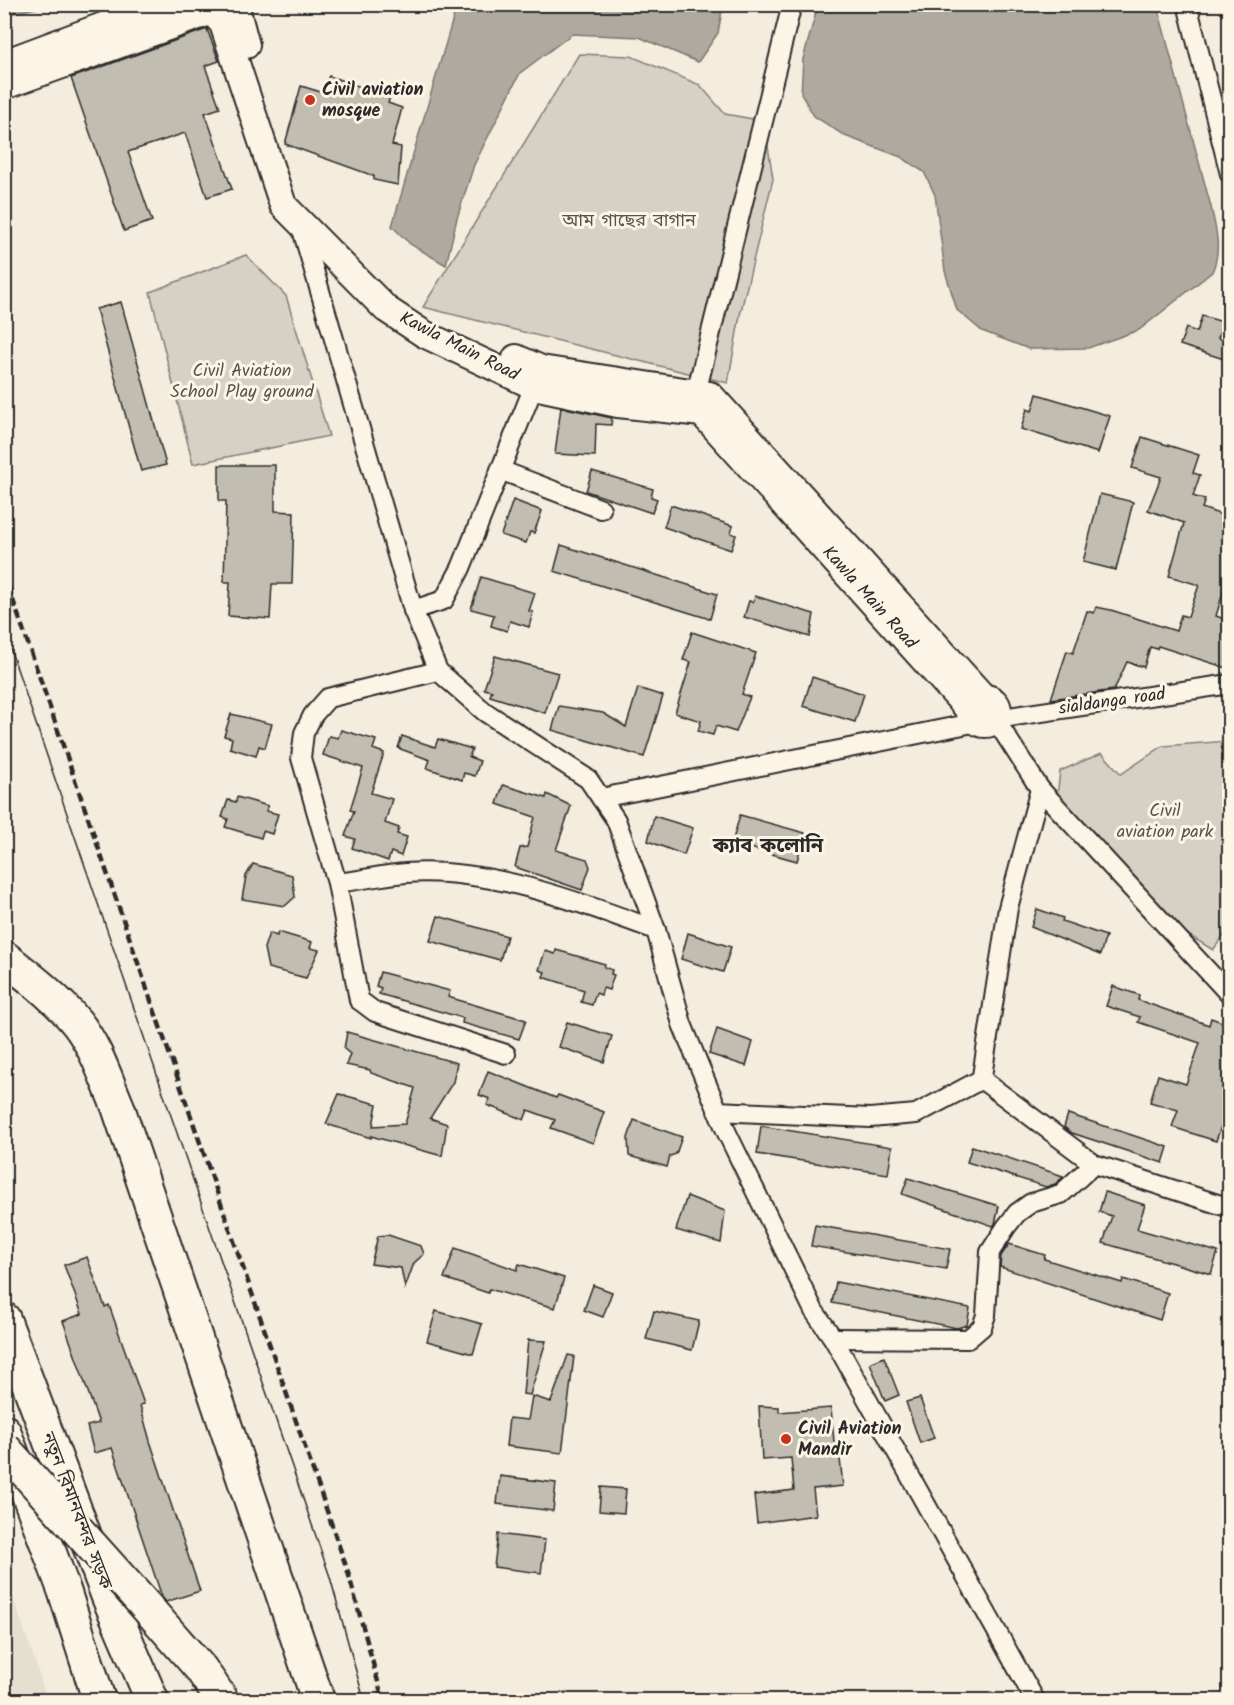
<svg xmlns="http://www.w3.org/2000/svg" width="1234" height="1705" viewBox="0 0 1234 1705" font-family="Kalam,'Noto Sans Bengali',sans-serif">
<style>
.built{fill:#e5dfd0}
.green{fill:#d6d1c4;stroke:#807e78;stroke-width:1.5}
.water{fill:#afaaa0;stroke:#7a7771;stroke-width:1.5}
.building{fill:#c2bdb1;stroke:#2b2b2b;stroke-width:1.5}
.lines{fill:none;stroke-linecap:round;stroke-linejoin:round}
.street-casing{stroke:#2b2b2b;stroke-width:22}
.secondary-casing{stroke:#2b2b2b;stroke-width:30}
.highway-casing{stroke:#2b2b2b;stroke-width:36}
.street{stroke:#fcf5e5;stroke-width:18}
.secondary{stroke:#fcf5e5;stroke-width:26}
.highway{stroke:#fcf5e5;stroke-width:32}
.tram{stroke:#2b2b2b;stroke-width:1.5}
.rail{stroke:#2b2b2b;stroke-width:4.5;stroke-dasharray:9 4.5;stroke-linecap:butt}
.highway-bridge-casing{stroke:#2b2b2b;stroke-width:36;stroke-linecap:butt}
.highway-bridge{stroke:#fcf5e5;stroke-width:32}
.poi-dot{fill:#c8321e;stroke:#fcf5e5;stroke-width:2}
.labels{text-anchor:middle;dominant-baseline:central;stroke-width:6;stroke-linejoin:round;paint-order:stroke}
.poi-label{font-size:18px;font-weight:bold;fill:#2b2b2b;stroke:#fcf5e5;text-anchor:start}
.park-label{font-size:18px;fill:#565451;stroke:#fcf5e5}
.street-label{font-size:18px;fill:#2b2b2b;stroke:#fcf5e5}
.neighbourhood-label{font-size:20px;font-weight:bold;fill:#2b2b2b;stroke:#fcf5e5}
</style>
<rect width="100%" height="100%" fill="#f4edde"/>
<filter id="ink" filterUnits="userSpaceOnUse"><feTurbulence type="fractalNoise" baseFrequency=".0167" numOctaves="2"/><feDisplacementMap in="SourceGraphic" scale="12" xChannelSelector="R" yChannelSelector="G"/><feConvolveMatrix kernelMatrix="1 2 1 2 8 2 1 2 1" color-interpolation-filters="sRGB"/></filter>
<g filter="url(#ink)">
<polygon class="built" points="5,1574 34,1658 47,1700 5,1700"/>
<g class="green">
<polygon points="579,54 631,56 700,85 725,114 764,121 773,179 740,315 728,383 423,307"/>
<polygon points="246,255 286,296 329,436 193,464 150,292"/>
<polygon points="1229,741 1229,929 1213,950 1172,925 1057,797 1060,771 1102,753 1121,774 1163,746"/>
</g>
<g class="water">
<polygon points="5,4 49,4 49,5 5,15"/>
<polygon points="457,5 457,4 723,5 718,33 698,62 639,37 572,34 520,73 474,165 457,218 446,265 410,244 392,226"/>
<path d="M 818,5 L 1157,5 L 1211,207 C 1216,229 1222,250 1212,272 L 1139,330 L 1088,348 L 1029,349 L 982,331 L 957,310 L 945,271 L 935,195 L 924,172 L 901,157 L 845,136 L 814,116 L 801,94 L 803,59 Z"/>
</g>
<g class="building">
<polygon points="207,29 219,61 205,66 220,108 205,113 232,189 207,197 185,133 128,152 152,221 124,231 71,78"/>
<polygon points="329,76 390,97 388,103 402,108 392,145 401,147 398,185 374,180 374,176 285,144 301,86 321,92"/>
<polygon points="121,302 166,465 141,471 96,309"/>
<polygon points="1202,316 1223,322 1218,338 1229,342 1224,359 1180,345 1186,328 1197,332"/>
<polygon points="1037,394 1110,416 1098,453 1021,429 1027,409 1032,411"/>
<polygon points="561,407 612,418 611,425 596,424 595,456 555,454"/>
<polygon points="1142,437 1199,455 1193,473 1200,475 1193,496 1205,500 1202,508 1230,518 1230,569 1216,616 1230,621 1230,669 1158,646 1157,649 1150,647 1144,667 1127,662 1114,690 1051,699 1067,651 1073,653 1087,611 1094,613 1096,607 1111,610 1176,631 1181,615 1188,617 1199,585 1169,576 1184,523 1148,510 1161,477 1132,468"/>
<polygon points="219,465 275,465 275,511 294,512 292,584 272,584 270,619 228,616 230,582 224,582 226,501 219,501"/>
<polygon points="592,471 653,489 651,497 657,499 652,513 586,491"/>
<polygon points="1100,494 1133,502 1116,570 1083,562"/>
<polygon points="513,500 542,511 534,533 530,532 526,543 501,535"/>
<polygon points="671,505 733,526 731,533 736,535 731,550 664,527"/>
<polygon points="561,545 717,594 710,619 554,571"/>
<polygon points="481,577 535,593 529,611 533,612 529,627 510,621 507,631 491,626 494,615 471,609"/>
<polygon points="755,596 814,614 810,637 744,617 749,601 753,602"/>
<polygon points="692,632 756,653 742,694 750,697 736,732 716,726 713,735 698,731 701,721 675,713 691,662 683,660"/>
<polygon points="495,656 558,673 545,713 490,696 492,691 484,689"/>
<polygon points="812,677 864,694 855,722 803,706"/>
<polygon points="638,688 663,696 644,757 552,730 559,706 603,713 626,727"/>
<polygon points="231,714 272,724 265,748 259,746 256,756 230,748 232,738 224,736"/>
<polygon points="341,730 376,740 373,749 384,753 371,793 392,799 385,823 399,828 397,834 407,837 401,856 391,852 388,861 352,848 355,839 345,836 354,811 350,810 363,768 323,755 329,736 338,738"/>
<polygon points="402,736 435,747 438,739 472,749 469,757 480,761 475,776 464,773 462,780 427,768 430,760 398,748"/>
<polygon points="503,785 546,798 547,794 571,806 556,850 587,859 590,867 582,890 515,867 520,848 527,847 535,817 497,804"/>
<polygon points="237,797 268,806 266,811 278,814 272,834 263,831 261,838 225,827 228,819 222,817 228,800 236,802"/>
<polygon points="740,815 805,833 797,861 732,843"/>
<polygon points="654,816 693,828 684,855 648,841"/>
<polygon points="253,864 292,875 295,897 285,906 242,899 246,876"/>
<polygon points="1037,909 1063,918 1062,921 1106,936 1100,955 1031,927"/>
<polygon points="438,916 507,936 500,960 430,941"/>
<polygon points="278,932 312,942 310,948 319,950 306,978 268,968 264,948 269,933 277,936"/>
<polygon points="688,933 731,947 723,972 681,959"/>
<polygon points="556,950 605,964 604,967 612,970 611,974 614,975 609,990 603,988 601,995 596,993 592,1005 581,1002 584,990 543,977 545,972 539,970 545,951 555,954"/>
<polygon points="380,972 450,991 448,997 526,1020 519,1039 462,1023 463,1018 379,994 381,988 376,986"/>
<polygon points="1113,986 1139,995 1138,1000 1209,1025 1211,1018 1230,1025 1230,1100 1216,1141 1172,1127 1178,1110 1150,1102 1158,1075 1186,1084 1200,1043 1138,1022 1140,1017 1106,1006"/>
<polygon points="567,1022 612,1036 604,1062 559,1047"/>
<polygon points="717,1029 753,1042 746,1066 709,1054"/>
<polygon points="347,1032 457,1063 453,1082 430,1118 447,1124 442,1156 371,1136 371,1138 326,1124 339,1094 377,1104 373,1126 405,1124 415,1088 371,1073 370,1070 346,1065 350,1054 344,1049"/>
<polygon points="488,1071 556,1098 558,1095 604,1112 593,1143 551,1128 555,1120 528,1110 524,1120 487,1105 490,1099 479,1095"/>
<polygon points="1068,1114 1168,1147 1163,1163 1072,1133 1064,1127"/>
<polygon points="634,1120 682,1137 676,1154 670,1156 667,1167 629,1156 628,1138"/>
<polygon points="761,1126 892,1147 888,1174 757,1154"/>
<polygon points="972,1146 1063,1176 1062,1178 1055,1184 1046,1187 967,1162"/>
<polygon points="908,1178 999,1206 995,1224 993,1226 902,1194"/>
<polygon points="1105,1192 1145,1205 1137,1229 1218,1252 1211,1274 1103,1243 1112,1216 1099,1212"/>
<polygon points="687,1196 725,1211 721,1243 676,1230"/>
<polygon points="815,1225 950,1249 946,1269 811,1246"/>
<polygon points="388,1235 421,1246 424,1254 414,1263 405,1288 401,1268 371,1264 378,1236"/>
<polygon points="1009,1244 1045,1255 1044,1259 1122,1283 1123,1279 1168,1293 1160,1320 1000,1267 1001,1256"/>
<polygon points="455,1248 517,1270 519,1264 564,1278 555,1308 489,1289 488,1293 444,1278"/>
<polygon points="87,1257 105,1307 109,1305 144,1404 140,1405 150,1441 200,1591 166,1602 162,1597 112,1448 94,1453 87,1426 99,1423 63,1321 82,1314 64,1265"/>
<polygon points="836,1282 970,1308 967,1325 957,1328 832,1303"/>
<polygon points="593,1285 612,1292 603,1317 584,1310"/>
<polygon points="436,1311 482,1324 473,1354 427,1341"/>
<polygon points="654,1311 699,1321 692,1350 646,1339"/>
<polygon points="528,1340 546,1341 530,1395 523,1394"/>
<polygon points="568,1355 574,1356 562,1453 506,1446 509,1418 528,1420 532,1396 551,1402"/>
<polygon points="884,1357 899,1395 885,1401 870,1363"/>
<polygon points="920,1398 934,1438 920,1443 906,1402"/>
<polygon points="759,1406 779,1407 779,1412 831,1408 834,1442 838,1441 843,1486 813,1489 816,1515 757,1523 754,1495 794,1490 791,1458 762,1460"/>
<polygon points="500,1476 556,1483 553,1511 497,1504"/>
<polygon points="601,1487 626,1489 624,1513 599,1511"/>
<polygon points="498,1534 545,1540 541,1573 494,1567"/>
</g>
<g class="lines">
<defs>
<g id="street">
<polyline points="1187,4 1230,174"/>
<polyline points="301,226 413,610 438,671 485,712 588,779 616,820 656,930 682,1024 727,1133 814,1311 833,1338 1035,1700"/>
<polyline points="696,393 792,4"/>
<polyline points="500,470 601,509"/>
<polyline points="413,610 444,600 461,568 534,386"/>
<path d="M 438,671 L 328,698 L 313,715 L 304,733 L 301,758 L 337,883 L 359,1000 L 337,883 C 360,880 383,875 406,873 C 488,867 580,902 656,930"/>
<polyline points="1230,684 995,719 1040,789 1008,908 982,1076 985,1082 1094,1164 1230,1208"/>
<polyline points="1040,789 1230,995"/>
<polyline points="601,798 978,722"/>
<polyline points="359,1000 375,1012 506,1054"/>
<polyline points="717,1111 870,1118 916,1114 982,1079"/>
<polyline points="833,1338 968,1339 982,1327 986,1315 990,1252 1006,1227 1017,1213 1031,1203 1061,1194 1094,1164"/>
</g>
<g id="secondary">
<polyline points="235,4 246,45"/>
<polyline points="4,63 111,23 172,4"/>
<polyline points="4,86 212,11 223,24 283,205 386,309 424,334 534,386 618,404 702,413 971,712"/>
<polyline points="516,358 541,369 710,395 983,697"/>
<circle cx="985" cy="711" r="13"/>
</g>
<g id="highway">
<path d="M 4,957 C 30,978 56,997 77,1023 C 96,1047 106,1079 118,1107 L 318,1700"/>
<polyline points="4,1319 108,1597 152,1700"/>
<polyline points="4,1431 64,1590 99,1700"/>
<polyline points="151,1612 201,1669 222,1700"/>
</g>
</defs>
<use href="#street" class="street-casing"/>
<use href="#secondary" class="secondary-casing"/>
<use href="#highway" class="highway-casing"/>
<use href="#street" class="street"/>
<use href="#secondary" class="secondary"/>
<use href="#highway" class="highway"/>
<polyline class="tram" points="4,631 330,1577 364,1700"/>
<polyline class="rail" points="4,574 348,1572 383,1700"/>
<defs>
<polyline id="highway-bridge" points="4,1448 151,1612"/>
</defs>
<use href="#highway-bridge" class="highway-bridge-casing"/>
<use href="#highway-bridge" class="highway-bridge"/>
</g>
</g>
<g class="poi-dot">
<circle cx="310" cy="100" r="6"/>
<circle cx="786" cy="1439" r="6"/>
</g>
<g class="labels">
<g class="poi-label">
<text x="322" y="90">Civil aviation<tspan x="322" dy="21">mosque</tspan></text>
<text x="798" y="1429">Civil Aviation<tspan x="798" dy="21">Mandir</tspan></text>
</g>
<g class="park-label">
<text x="629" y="221">আম গাছের বাগান</text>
<text x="242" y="371">Civil Aviation<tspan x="242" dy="21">School Play ground</tspan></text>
<text x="1165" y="811">Civil<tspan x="1165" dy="21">aviation park</tspan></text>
</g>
<g class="street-label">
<text transform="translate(459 347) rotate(27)">Kawla Main Road</text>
<text transform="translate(869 598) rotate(48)">Kawla Main Road</text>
<text transform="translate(1112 702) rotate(-8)">sialdanga road</text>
<text transform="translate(76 1511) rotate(69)">নতুন বিমানবন্দর সড়ক</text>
</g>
<g class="neighbourhood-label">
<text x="768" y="847">ক্যাব কলোনি</text>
</g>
</g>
<rect width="1234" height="1705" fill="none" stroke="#fcf5e5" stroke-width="24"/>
<rect x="12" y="12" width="1210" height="1681" fill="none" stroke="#2b2b2b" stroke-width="2" filter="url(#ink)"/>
</svg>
